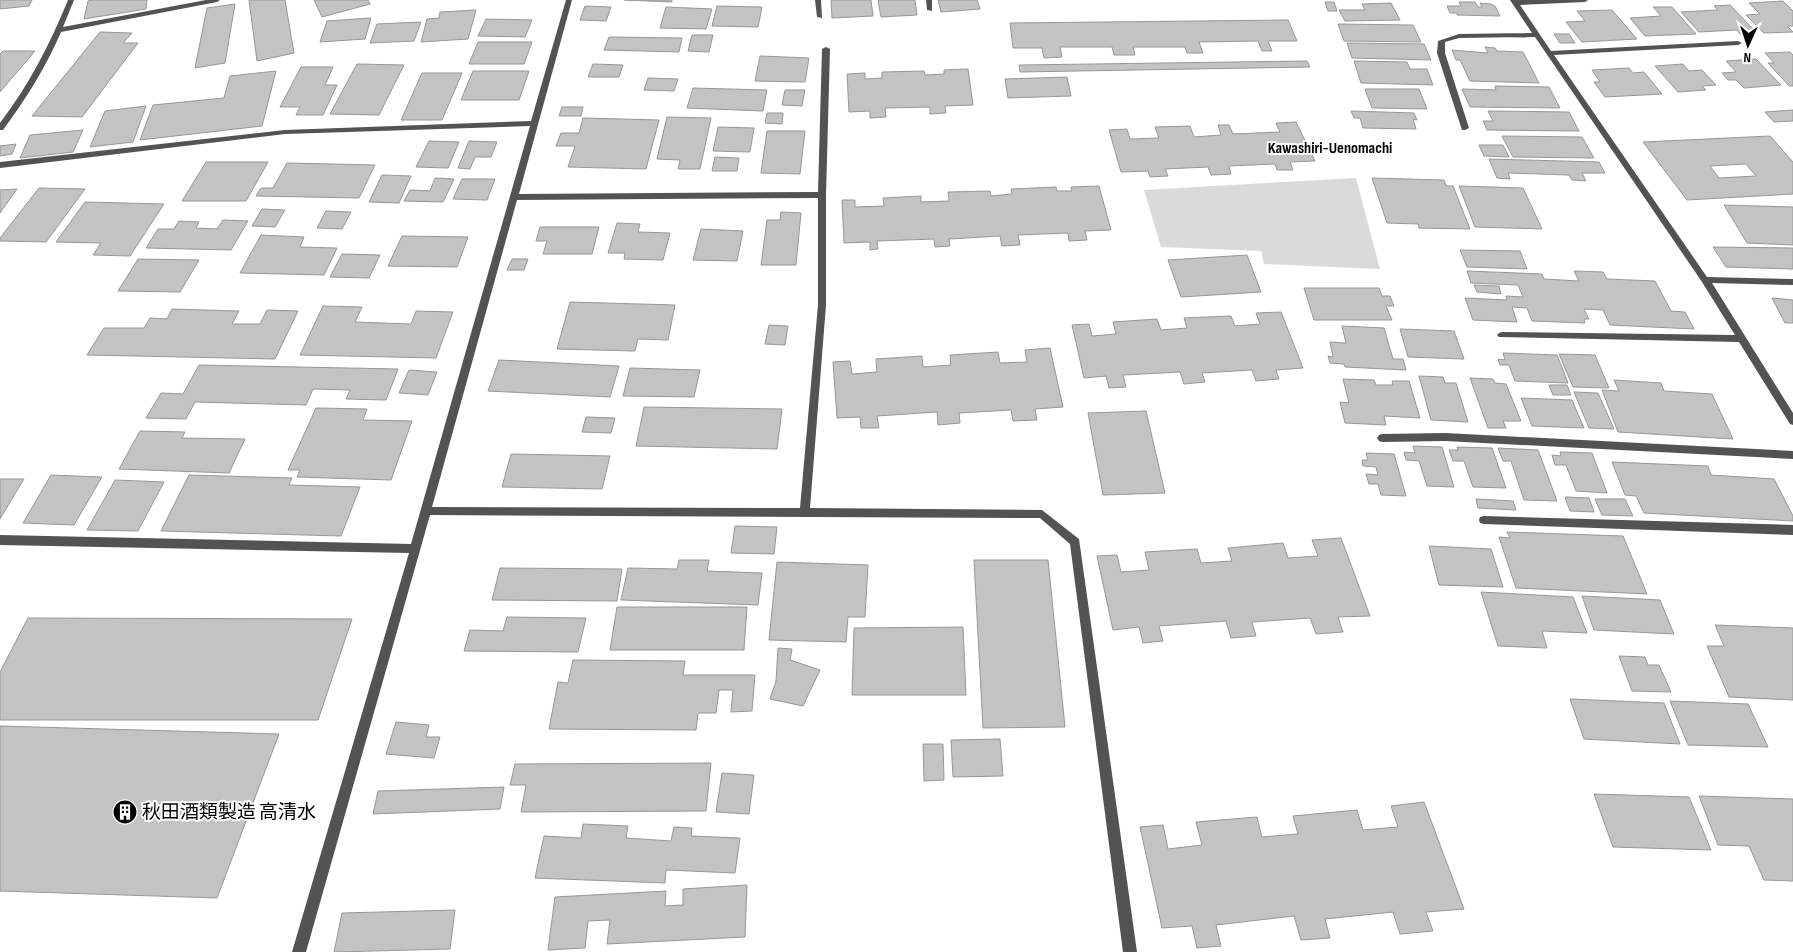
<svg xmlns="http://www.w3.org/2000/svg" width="1793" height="952" viewBox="0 0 1793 952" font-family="'Sofia Sans Condensed','Noto Sans JP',sans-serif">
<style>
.green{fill:#dadada}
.building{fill:#c3c3c3;stroke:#979797;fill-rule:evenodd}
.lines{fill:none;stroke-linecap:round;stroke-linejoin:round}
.minor{fill:#535353;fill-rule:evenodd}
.labels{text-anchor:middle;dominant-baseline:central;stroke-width:4;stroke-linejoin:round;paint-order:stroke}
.far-quarter-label{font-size:16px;font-weight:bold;fill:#000;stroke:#fff}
.near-poi-label{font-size:19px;fill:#000;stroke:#fff;text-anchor:start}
</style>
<rect width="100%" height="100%" fill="#fff"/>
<polygon class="green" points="1356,178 1380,269 1264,264 1261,251 1161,247 1144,190"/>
<g class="building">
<polygon points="0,0 32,0 29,6 0,9"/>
<polygon points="93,0 147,0 146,9 84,19 88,1"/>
<polygon points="249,0 285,0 294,53 257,61"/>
<polygon points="314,0 368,0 370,4 322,17"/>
<polygon points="624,0 672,0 672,2"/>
<polygon points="831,0 871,0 873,16 832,18"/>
<polygon points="878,0 915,0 917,15 881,17"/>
<polygon points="938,0 977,0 980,9 941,12"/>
<polygon points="1783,1 1793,11 1793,26 1787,26 1793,32 1764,33 1746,15 1760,14 1749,3"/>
<polygon points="1325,2 1334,2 1337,11 1328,11"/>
<polygon points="1459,2 1475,2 1478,7 1482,7 1480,3 1491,4 1495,6 1500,16 1457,15 1457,13 1450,13 1447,6 1461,6"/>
<polygon points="1391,3 1400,20 1345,21 1339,10 1365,10 1362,4"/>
<polygon points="235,4 225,63 195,68 207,8"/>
<polygon points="1730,5 1757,33 1740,34 1737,30 1699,32 1681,12 1718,10 1714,6"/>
<polygon points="585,6 611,7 606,21 580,20"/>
<polygon points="717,6 762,7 758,27 712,26"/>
<polygon points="666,7 712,9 706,29 660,28"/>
<polygon points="1653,7 1672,7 1696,34 1645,36 1630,18 1661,16"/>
<polygon points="476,10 468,39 421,42 427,19 439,18 440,12"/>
<polygon points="1612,10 1637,39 1582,42 1566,22 1585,21 1577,11"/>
<polygon points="371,18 365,39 320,42 327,21"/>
<polygon points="486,19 532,20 525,37 478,36"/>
<polygon points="1288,20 1297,41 1268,41 1272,51 1262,51 1258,41 1199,42 1203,53 1187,53 1185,47 1133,47 1135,55 1114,55 1112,47 1060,47 1062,57 1044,58 1042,48 1013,48 1010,23"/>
<polygon points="421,22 414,41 370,43 377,24"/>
<polygon points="1338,24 1413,25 1421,42 1344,41"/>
<polygon points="100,32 132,33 123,43 138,43 82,117 32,116"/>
<polygon points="1554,34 1569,34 1575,43 1560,43"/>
<polygon points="692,35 713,35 709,52 688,51"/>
<polygon points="609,37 682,38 679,52 604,50"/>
<polygon points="478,42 532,42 524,64 469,64"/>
<polygon points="1347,43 1424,44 1431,60 1352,58"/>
<polygon points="1485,47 1495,48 1497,51 1523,52 1539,83 1470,81 1460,60 1456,60 1452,50 1488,53"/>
<polygon points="3,51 35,51 0,92 0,54"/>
<polygon points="1790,52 1793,55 1793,86 1789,86 1768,63 1774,63 1765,53"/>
<polygon points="760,56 809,58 805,82 755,81"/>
<polygon points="1756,59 1781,85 1744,88 1736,80 1728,80 1722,73 1736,72 1726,61"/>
<polygon points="1307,61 1310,67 1020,72 1019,65"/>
<polygon points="1354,61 1407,62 1410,69 1427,69 1433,85 1361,83"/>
<polygon points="357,64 404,65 379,115 330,114"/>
<polygon points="593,64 623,65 619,77 588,77"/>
<polygon points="1683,64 1689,71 1702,70 1716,85 1702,86 1706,90 1678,92 1655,66"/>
<polygon points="301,67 333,67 325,85 337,85 323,115 296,115 300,107 280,107"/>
<polygon points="1629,68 1633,73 1644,72 1662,94 1605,97 1594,82 1600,82 1592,70"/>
<polygon points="968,69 973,105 945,106 946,113 930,114 930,107 885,108 886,117 870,118 870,111 849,112 847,74 865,73 865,79 882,78 882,72 924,71 925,75 944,74 944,70"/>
<polygon points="276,71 262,126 140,140 153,105 224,98 230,76"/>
<polygon points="473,71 529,71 519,100 461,100"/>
<polygon points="422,73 462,73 442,120 401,120"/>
<polygon points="1067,77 1071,96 1008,98 1005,79"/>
<polygon points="648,78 678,79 674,91 644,90"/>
<polygon points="1495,86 1549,87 1560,108 1470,107 1462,89 1496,90"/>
<polygon points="693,88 767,90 763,111 687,108"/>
<polygon points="1365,89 1419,89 1427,109 1372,108"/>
<polygon points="785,90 805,90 802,106 782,105"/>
<polygon points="146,106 133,142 90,147 105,111"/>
<polygon points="562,107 583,107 581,116 559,116"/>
<polygon points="1793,110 1793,121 1774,122 1765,112"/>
<polygon points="1351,111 1414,113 1417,120 1413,119 1416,129 1363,128 1360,118 1354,118"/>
<polygon points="1488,111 1569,112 1579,131 1487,130 1483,121 1493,121"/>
<polygon points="767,113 783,113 782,124 765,123"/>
<polygon points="667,117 711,118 700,169 678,169 680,160 657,159"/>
<polygon points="583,118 659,120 646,169 568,167 575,146 556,146 561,133 579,133"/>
<polygon points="1296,122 1315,161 1290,162 1293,170 1277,170 1275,164 1229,166 1231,174 1211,175 1208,167 1165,169 1168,176 1150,177 1148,171 1121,172 1109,130 1127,129 1130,139 1159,138 1155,127 1190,126 1194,137 1221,135 1218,125 1229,125 1233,134 1280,132 1276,123"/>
<polygon points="718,127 754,128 750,152 713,151"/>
<polygon points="83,130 73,152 20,158 30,135"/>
<polygon points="767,131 805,131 800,174 761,173"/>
<polygon points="1502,136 1582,137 1594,158 1513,157"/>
<path d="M 1770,136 L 1793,162 L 1793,194 L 1687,200 L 1643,142 ZM 1746,164 L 1756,176 L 1719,178 L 1710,166 Z"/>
<polygon points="429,141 459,142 448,168 416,167"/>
<polygon points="469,141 497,142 491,157 475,157 470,169 458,168"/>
<polygon points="16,144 12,154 0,156 0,146"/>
<polygon points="1479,145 1503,145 1509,157 1484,156"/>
<polygon points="715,157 739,158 737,171 712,171"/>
<polygon points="1489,159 1599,162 1605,173 1582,173 1586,181 1572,180 1569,175 1508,173 1510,179 1497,178"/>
<polygon points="206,162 268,162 246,201 182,201"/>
<polygon points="287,163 375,165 359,198 256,196 261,188 273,188"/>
<polygon points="382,175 411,176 399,203 369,202"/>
<polygon points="435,178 454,179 443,202 404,201 410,190 430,191"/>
<polygon points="1372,178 1444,180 1446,186 1453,186 1470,229 1419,228 1418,224 1387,223"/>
<polygon points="462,179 495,179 487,200 453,199"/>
<polygon points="1099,186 1111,230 1085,231 1087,240 1069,241 1068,233 1018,235 1020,245 1002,246 1000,236 949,239 950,246 935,247 934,239 877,241 878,249 870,250 870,242 844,243 842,200 855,200 855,207 884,206 883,198 921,196 921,202 949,201 948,192 990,191 991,196 1012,194 1011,189 1056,187 1057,191 1072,191 1071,187"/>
<polygon points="1459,186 1523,188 1542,229 1475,227"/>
<polygon points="39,188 85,189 46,242 0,241 0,238"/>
<polygon points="17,189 0,213 0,190"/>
<polygon points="85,202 164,204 130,256 93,255 101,243 56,242"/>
<polygon points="1724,205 1793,207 1793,245 1747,243"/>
<polygon points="262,209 285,210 275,227 252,226"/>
<polygon points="326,211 351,212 342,229 317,228"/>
<polygon points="781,212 801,213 796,265 761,265 767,220 780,220"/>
<polygon points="223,220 248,221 231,250 146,248 158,229 174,229 179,221 199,222 196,228 217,229"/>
<polygon points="617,223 640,224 638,232 670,233 663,260 624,259 625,253 608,253"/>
<polygon points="540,227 599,227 592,254 543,254 547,241 536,241"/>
<polygon points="701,229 743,231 737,261 693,260"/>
<polygon points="261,235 304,237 300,247 337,248 324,275 240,273"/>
<polygon points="402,236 468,237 457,267 388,266"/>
<polygon points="1713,247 1793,248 1793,269 1726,267"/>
<polygon points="1460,250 1520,251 1527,269 1467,267"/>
<polygon points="342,254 380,255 369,278 330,277"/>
<polygon points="1247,255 1261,292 1181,297 1168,260"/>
<polygon points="138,259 199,260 180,292 118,291"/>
<polygon points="512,259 528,259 524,270 507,270"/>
<polygon points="1467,271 1542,274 1544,279 1579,281 1574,271 1603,272 1607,279 1655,281 1671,311 1685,312 1694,329 1610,325 1603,310 1584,309 1589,319 1584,319 1585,323 1532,321 1527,308 1512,307 1517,322 1473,320 1465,298 1507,300 1506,296 1523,297 1518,285 1471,283"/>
<polygon points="1474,285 1499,286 1501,294 1477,292"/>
<polygon points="1304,288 1379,288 1382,296 1390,296 1394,306 1386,306 1392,320 1314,320"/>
<polygon points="1772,298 1793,300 1793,323 1785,323"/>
<polygon points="570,302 675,305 668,340 638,339 635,351 557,349"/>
<polygon points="323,306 362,307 355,322 411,324 416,311 453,312 436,358 300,355"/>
<polygon points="172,309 239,311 232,324 260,324 267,310 298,311 275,359 87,355 104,328 144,328 150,318 167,319"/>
<polygon points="1281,312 1303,368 1276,370 1279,379 1256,381 1252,370 1202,373 1205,382 1184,384 1180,372 1123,375 1126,387 1109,388 1106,376 1084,378 1072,325 1089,324 1092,336 1116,334 1113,322 1157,319 1161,330 1187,328 1184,318 1231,316 1235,326 1260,324 1256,313"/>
<polygon points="769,325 788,326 785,345 765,344"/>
<polygon points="1342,326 1384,328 1393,359 1403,359 1406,370 1345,367 1344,364 1330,363 1328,356 1333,357 1330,342 1346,343"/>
<polygon points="1400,329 1454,331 1464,359 1408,357"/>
<polygon points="1050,348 1063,407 1035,409 1037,420 1013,421 1011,410 959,413 960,423 938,425 937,412 877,416 879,428 861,428 860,417 837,418 833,362 850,361 852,374 877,372 876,359 922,356 923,367 951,365 950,355 998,352 1000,363 1027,362 1025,350"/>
<polygon points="1503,353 1557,355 1568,383 1515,381 1509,365 1500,365 1498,359 1505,360"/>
<polygon points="1559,354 1595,355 1609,388 1573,387"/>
<polygon points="499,360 619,366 610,397 488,391"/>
<polygon points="199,365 398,369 386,400 346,399 350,390 313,389 306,405 195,402 186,419 146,418 161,393 183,394"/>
<polygon points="630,368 700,370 694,397 623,396"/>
<polygon points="409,370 437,372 428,395 399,393"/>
<polygon points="1419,376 1443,377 1445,383 1456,383 1468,422 1431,420"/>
<polygon points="1470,378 1493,379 1495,383 1506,384 1521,421 1503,421 1506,428 1488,428"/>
<polygon points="1343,379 1374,380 1376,385 1393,385 1392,381 1409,381 1420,418 1384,416 1386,425 1345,423 1340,402 1349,403"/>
<polygon points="1614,380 1661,383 1664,391 1712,394 1733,439 1618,432 1602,390 1619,391"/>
<polygon points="1549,385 1567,385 1571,395 1553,395"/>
<polygon points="1574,392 1598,393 1614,429 1589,428"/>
<polygon points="1521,398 1572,400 1584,428 1532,426"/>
<polygon points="644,407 782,409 777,449 636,446"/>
<polygon points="316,408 367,409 363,420 412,421 391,480 297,477 300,470 288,470"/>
<polygon points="1146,411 1165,493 1103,495 1088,413"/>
<polygon points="586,417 615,418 611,433 582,432"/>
<polygon points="140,431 185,432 182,438 245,439 229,473 119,469"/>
<polygon points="1413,446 1442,447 1454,487 1427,486 1419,461 1406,460 1404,452 1415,453"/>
<polygon points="1457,447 1492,448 1506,488 1473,487 1464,461 1453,461 1449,450 1458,450"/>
<polygon points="1498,448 1538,450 1557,501 1524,500 1511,461 1503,461"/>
<polygon points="1560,452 1592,453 1607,493 1576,491 1566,465 1555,465 1552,455 1561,456"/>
<polygon points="1366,453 1394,454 1406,496 1381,495 1378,484 1369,484 1366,474 1378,475 1376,467 1363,466 1362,460 1368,460"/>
<polygon points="511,454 610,456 602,489 502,487"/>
<polygon points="1612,462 1708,466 1711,475 1774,479 1793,516 1793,521 1644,513 1636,496 1625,495"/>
<polygon points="51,475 102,477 74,525 23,523"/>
<polygon points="189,475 292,478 289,485 360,487 341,536 161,531"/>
<polygon points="0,479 24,479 0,519"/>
<polygon points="115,480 164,482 138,531 87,530"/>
<polygon points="1565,497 1589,498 1594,512 1570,511"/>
<polygon points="1476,499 1513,501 1516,510 1478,508"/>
<polygon points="1595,499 1625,499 1633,516 1602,515"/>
<polygon points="735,526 777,527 774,554 731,553"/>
<polygon points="1507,532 1623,536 1647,594 1516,588 1499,537 1510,538"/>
<polygon points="1341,538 1370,616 1338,617 1343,632 1316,634 1310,618 1252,622 1256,636 1231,638 1226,621 1159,626 1163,641 1143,643 1139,627 1113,630 1097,556 1117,555 1121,572 1149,570 1145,552 1197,549 1201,563 1232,561 1228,548 1283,543 1288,558 1318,556 1312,540"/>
<polygon points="1429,546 1491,549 1503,587 1439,585"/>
<polygon points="679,560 709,560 707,571 762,573 758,605 621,600 628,568 677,569"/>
<polygon points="974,560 1048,560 1065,727 983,728"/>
<polygon points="777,562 868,565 865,617 848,617 846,642 769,640"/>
<polygon points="500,568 622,569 617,601 492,600"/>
<polygon points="1481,592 1573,597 1587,633 1542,631 1547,648 1498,646"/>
<polygon points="1582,596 1660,600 1674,634 1594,630"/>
<polygon points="617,607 747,607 744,650 610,650"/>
<polygon points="507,617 586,618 578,652 464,651 470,630 503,631"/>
<polygon points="28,618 352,619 318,720 0,720 0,672"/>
<polygon points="1715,625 1793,628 1793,700 1729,697 1707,646 1724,646"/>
<polygon points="963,627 966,695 852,695 854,628"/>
<polygon points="778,648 792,649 790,660 820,670 803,706 770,699 776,681"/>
<polygon points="1619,656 1645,657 1648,665 1659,665 1671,692 1632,691"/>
<polygon points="573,660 685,661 683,675 755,675 752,711 731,712 733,690 719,690 716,713 698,713 696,730 549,729 558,682 568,683"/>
<polygon points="1570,699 1664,703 1680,744 1584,739"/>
<polygon points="1670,701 1748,704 1768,747 1688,745"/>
<polygon points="396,722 429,725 426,737 440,737 434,758 386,754"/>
<polygon points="0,726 279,734 217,898 0,891"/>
<polygon points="1000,739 1003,776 953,777 951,740"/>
<polygon points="923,744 943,744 944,780 924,781"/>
<polygon points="711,763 706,811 521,812 526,785 510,785 515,764"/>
<polygon points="722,773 754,775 749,814 716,812"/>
<polygon points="504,787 500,809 373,814 378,791"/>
<polygon points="1594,794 1689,797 1711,850 1613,847"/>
<polygon points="1699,796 1793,799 1793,881 1764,880 1749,846 1718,845"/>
<polygon points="1424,802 1464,909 1426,912 1433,931 1400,934 1393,912 1325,919 1330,938 1301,940 1294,916 1216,925 1221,946 1197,948 1192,926 1162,928 1140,827 1163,825 1168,849 1202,845 1196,822 1257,817 1262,837 1298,834 1293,816 1357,810 1363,830 1398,827 1391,806"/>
<polygon points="583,824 628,826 626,838 671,841 674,827 692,828 691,836 740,838 735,873 666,870 665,883 535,878 544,836 581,838"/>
<polygon points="747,885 745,937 607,944 610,920 588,921 585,948 548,950 555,897 666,891 665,906 683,905 683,889"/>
<polygon points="455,910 450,949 334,952 342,913"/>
</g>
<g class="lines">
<g class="minor">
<path d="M 68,0 L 74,0 L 63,27 L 206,0 L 220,0 L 217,2 L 61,32 C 46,67 26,99 3,130 L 0,130 L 0,123 C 29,85 50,44 68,0 Z"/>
<path d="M 566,0 L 572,0 L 519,194 L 818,192 L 822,49 L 826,47 L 830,49 L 826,195 L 826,305 L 810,508 L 1042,510 L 1079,539 L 1137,952 L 1123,952 L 1070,544 L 1040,518 L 430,515 L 306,952 L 292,952 L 409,553 L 0,545 L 0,535 L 411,544 L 530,126 L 285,134 L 0,168 L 0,162 L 285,130 L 531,121 ZM 818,198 L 818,305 L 800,508 L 432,507 L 517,200 Z"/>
<polygon points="815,0 821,0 822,18 817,17"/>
<polygon points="926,0 932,0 932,11 927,10"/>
<polygon points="1510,0 1588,0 1585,2 1520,5 1551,51 1738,41 1742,43 1738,45 1554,55 1707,277 1793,279 1793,285 1712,283 1793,413 1793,425 1790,424 1739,342 1499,337 1497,335 1499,333 1502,332 1735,335 1702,282 1535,37 1459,38 1445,42 1445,53 1469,128 1465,130 1462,130 1437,53 1438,41 1459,34 1532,33"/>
<polygon points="1445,433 1793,451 1793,459 1445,441 1382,442 1379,441 1377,438 1379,435 1382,434"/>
<polygon points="1484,516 1793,525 1793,535 1484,524 1480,523 1479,520 1480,517"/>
</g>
</g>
<defs>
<symbol id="building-disc" viewBox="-11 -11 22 22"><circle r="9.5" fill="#000" stroke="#fff"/><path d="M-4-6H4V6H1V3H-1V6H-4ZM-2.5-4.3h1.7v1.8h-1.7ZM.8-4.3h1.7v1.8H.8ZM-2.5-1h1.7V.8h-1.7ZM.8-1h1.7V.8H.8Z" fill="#fff"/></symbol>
</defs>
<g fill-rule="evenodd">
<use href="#building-disc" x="111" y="798" width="28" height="28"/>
</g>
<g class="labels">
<g class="far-quarter-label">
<text x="1330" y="148">Kawashiri-Uenomachi</text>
</g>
<g class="near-poi-label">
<text x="142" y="812">秋田酒類製造 高清水</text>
</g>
</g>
<g transform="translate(1748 45) rotate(183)" stroke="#ffffff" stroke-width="4" paint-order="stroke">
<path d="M0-4L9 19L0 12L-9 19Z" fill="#000000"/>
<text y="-8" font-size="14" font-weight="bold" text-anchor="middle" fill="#000000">N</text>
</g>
</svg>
